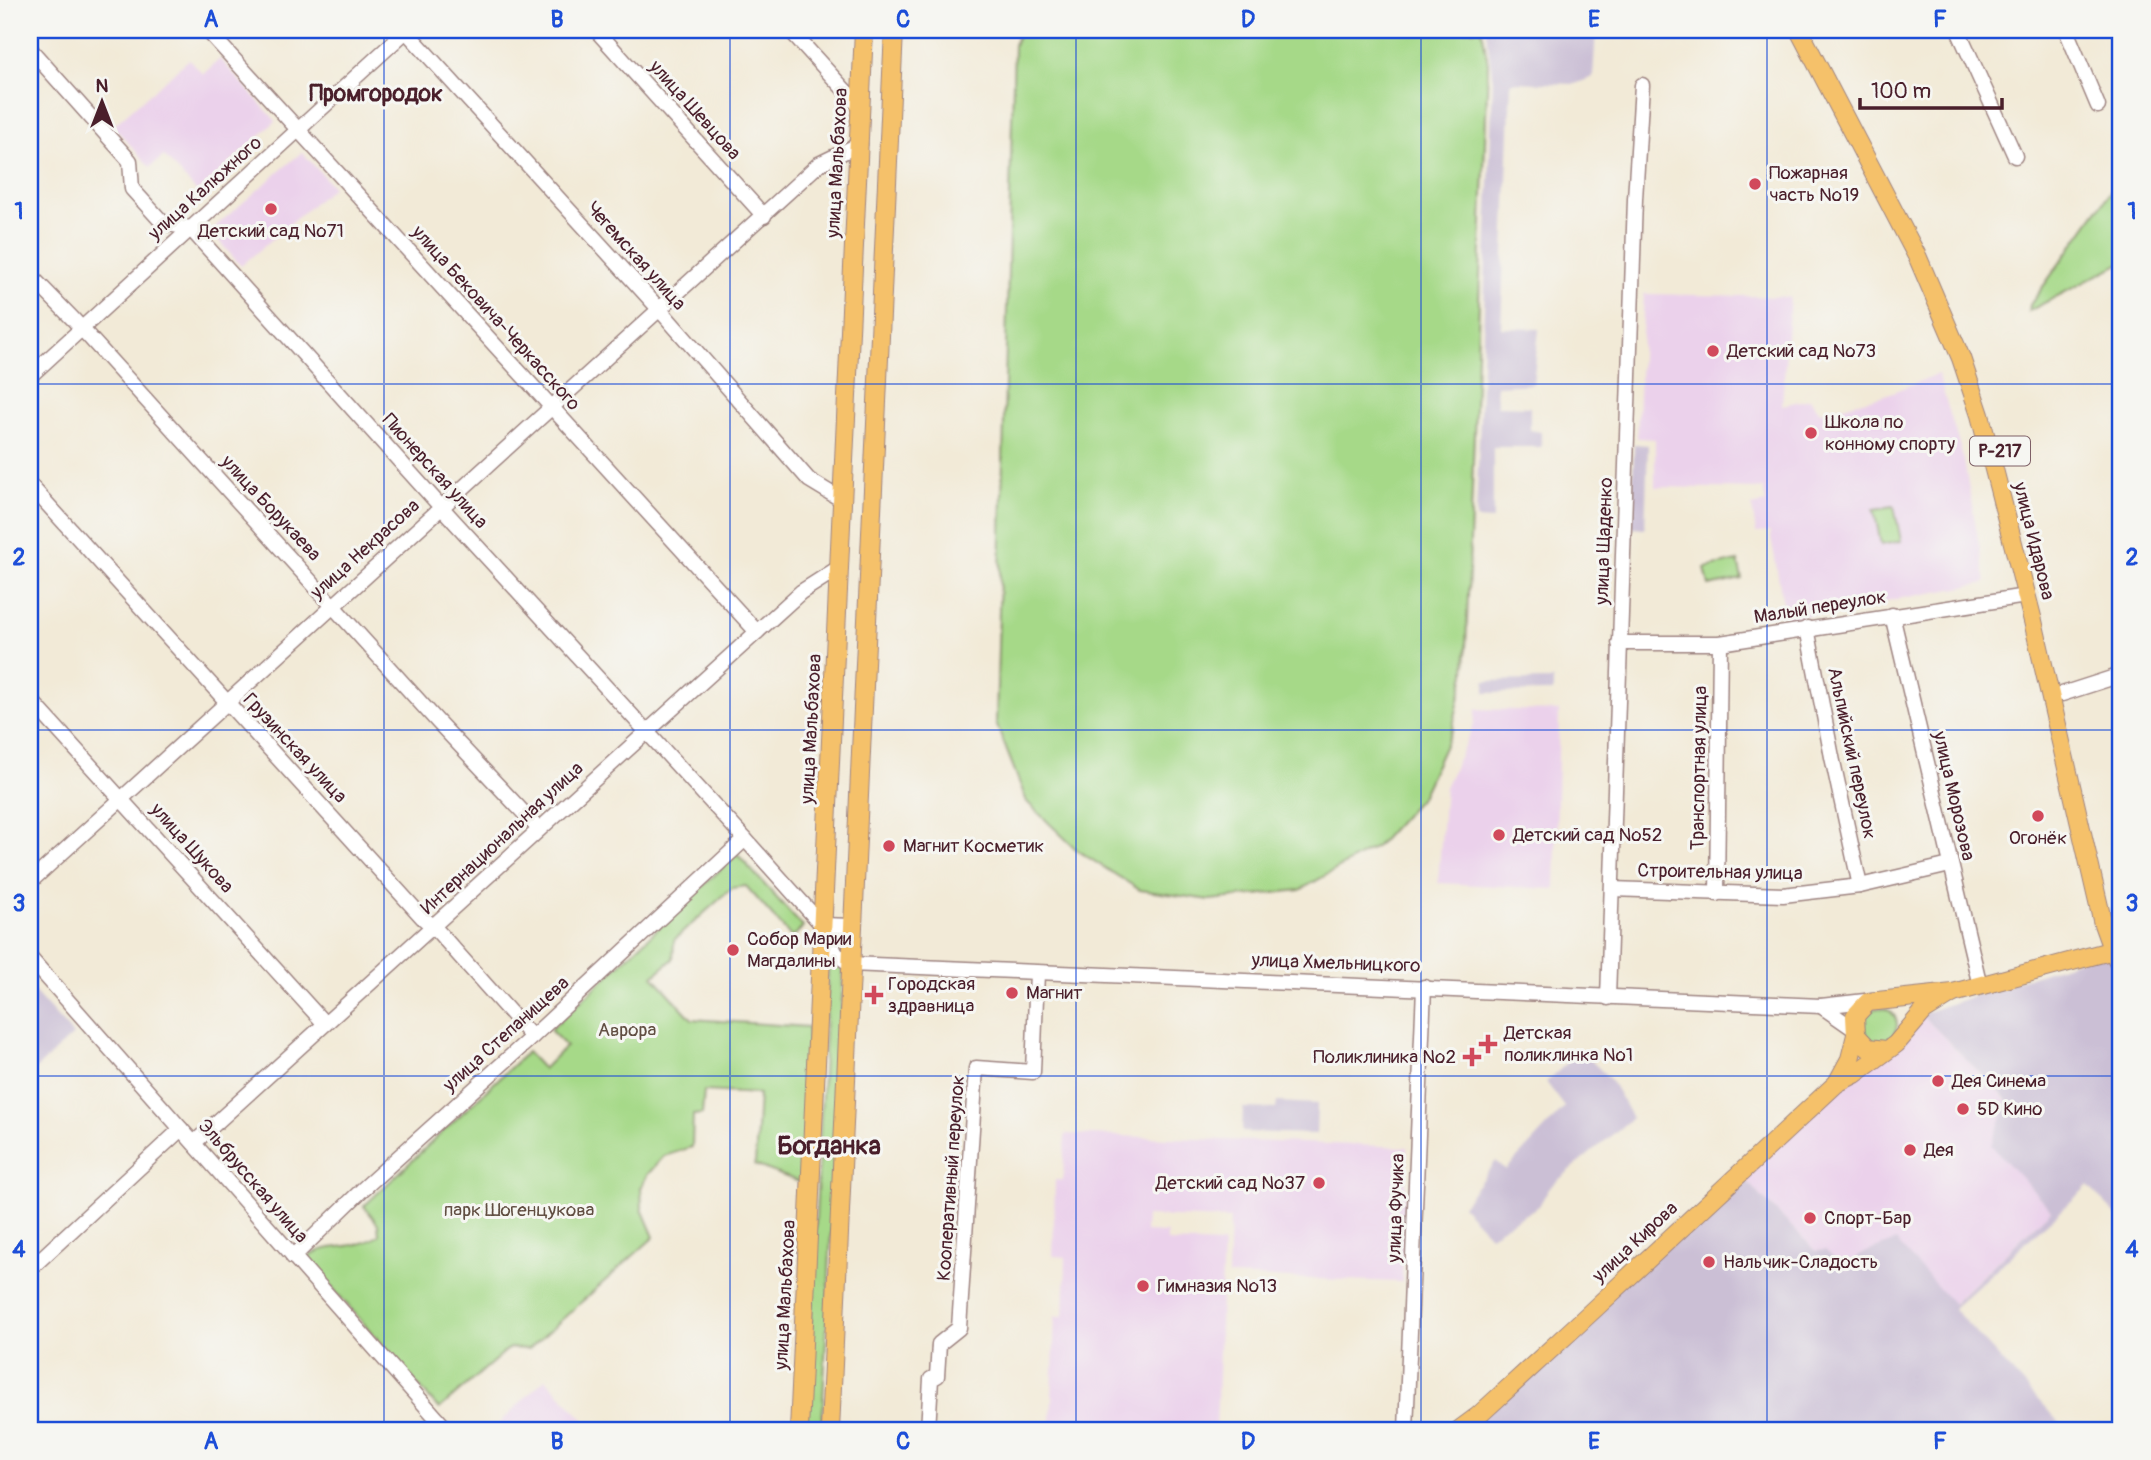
<svg xmlns="http://www.w3.org/2000/svg" width="2151" height="1460" viewBox="0 0 2151 1460" font-family="Pangolin,sans-serif">
<style>
.built{fill:#ebd1eb}
.industrial{fill:#cbbfd5}
.green{fill:#a6d988;stroke:#787c5a;stroke-width:2}
.lines{fill:none;stroke-linecap:round;stroke-linejoin:round}
.minor-casing{stroke:#9e8481;stroke-width:17}
.major-casing{stroke:#9e8481;stroke-width:20}
.minor{stroke:#fff;stroke-width:14}
.major{stroke:#f5c16b;stroke-width:18}
.grid{fill:none;stroke:#1d4ed8;stroke-width:2;stroke-opacity:0.55}
.poi-dot{fill:#d1495b;stroke:#f6f6f2;stroke-width:2.5}
.labels{text-anchor:middle;dominant-baseline:central;stroke-width:6;stroke-linejoin:round;paint-order:stroke}
.shield{fill:#f6f6f2;stroke:#7e6067;stroke-width:2}
.shield-label{font-size:18px;font-weight:bold;fill:#4a1f2b}
.street-label{font-size:19px;fill:#4a1f2b;stroke:#f6f6f2}
.poi-label{font-size:19px;fill:#4a1f2b;stroke:#f6f6f2;text-anchor:start}
.park-label{font-size:19px;fill:#614e42;stroke:#f6f6f2}
.quarter-label{font-size:23px;font-weight:bold;fill:#4a1f2b;stroke:#f6f6f2}
.district-label{font-size:26px;font-weight:bold;fill:#4a1f2b;stroke:#f6f6f2}
.neatline{fill:none;stroke:#1d4ed8;stroke-width:2.5}
.grid-label{font-size:23px;text-anchor:middle;font-weight:bold;fill:#1d4ed8}
</style>
<rect width="100%" height="100%" fill="#f6f6f2"/>
<filter id="ink" filterUnits="userSpaceOnUse"><feTurbulence type="fractalNoise" baseFrequency=".0143" numOctaves="2"/><feDisplacementMap in="SourceGraphic" scale="14" xChannelSelector="R" yChannelSelector="G"/><feConvolveMatrix kernelMatrix="1 2 1 2 8 2 1 2 1" color-interpolation-filters="sRGB"/></filter>
<filter id="wash" filterUnits="userSpaceOnUse"><feTurbulence type="fractalNoise" baseFrequency=".00686" numOctaves="4" result="noise"/><feDisplacementMap in="SourceGraphic" scale="28" xChannelSelector="R" yChannelSelector="G"/><feGaussianBlur stdDeviation="1.57" result="paint"/><feColorMatrix in="noise" values="0 0 0 0 0 0 0 0 0 0 0 0 0 0 0 0 0 1.4 0 .05"/><feComposite in="paint" operator="in"/></filter>
<g filter="url(#wash)">
<rect width="100%" height="100%" fill="#f2ead7"/>
<g class="built">
<polygon points="189,59 203,74 220,59 276,121 197,192 164,156 150,167 113,126"/>
<polygon points="302,152 333,187 241,266 210,231"/>
<polygon points="1644,294 1790,297 1782,405 1810,399 1820,412 1885,395 1938,374 1964,461 1986,583 1786,619 1770,532 1756,533 1752,506 1766,503 1763,489 1655,487 1655,439 1637,438"/>
<polygon points="1476,709 1559,711 1555,889 1438,883 1445,787 1474,725"/>
<polygon points="1921,1014 2008,1102 1992,1145 2051,1210 1952,1304 1896,1242 1859,1255 1848,1271 1825,1250 1816,1251 1739,1174"/>
<polygon points="1065,1134 1407,1147 1402,1282 1228,1276 1230,1219 1146,1216 1145,1232 1167,1233 1167,1242 1223,1244 1216,1429 1051,1423 1055,1316 1064,1316 1066,1257 1053,1256 1055,1180 1063,1180"/>
<polygon points="546,1379 594,1430 492,1430 545,1379"/>
</g>
<g class="industrial">
<polygon points="1486,30 1596,30 1593,77 1575,84 1511,82 1501,328 1539,329 1533,384 1496,386 1497,406 1530,407 1530,430 1541,432 1541,447 1493,447 1493,520 1476,519 1493,80"/>
<polygon points="1634,444 1648,445 1645,529 1632,528"/>
<polygon points="1553,680 1553,692 1485,693 1485,681"/>
<polygon points="2112,949 2121,967 2121,1220 2088,1186 1953,1308 2066,1430 1459,1430 1739,1174 1816,1251 1825,1250 1848,1271 1859,1255 1896,1241 1953,1304 2051,1210 1991,1145 2008,1101 1921,1014"/>
<polygon points="30,987 73,1035 30,1074"/>
<polygon points="1581,1051 1610,1079 1632,1118 1549,1188 1539,1206 1490,1235 1462,1206 1496,1161 1506,1170 1565,1107 1546,1082"/>
<polygon points="1277,1102 1317,1104 1316,1134 1242,1132 1243,1108 1276,1109"/>
</g>
<g class="green">
<polygon points="1020,30 1482,30 1488,63 1465,674 1452,730 1421,797 1377,846 1300,890 1210,900 1140,890 1078,851 1027,802 996,723 1014,45"/>
<polygon points="2121,177 2121,263 2029,311 2030,305"/>
<polygon points="1894,506 1901,541 1881,545 1874,509"/>
<polygon points="1738,561 1742,579 1709,586 1705,568"/>
<path d="M 737,854 L 803,927 L 792,938 L 746,886 L 732,888 L 674,940 L 673,959 L 653,976 L 692,1019 L 808,1027 L 802,1183 L 755,1165 L 759,1094 L 704,1091 L 702,1114 L 693,1115 L 692,1147 L 664,1156 L 647,1175 L 641,1188 L 642,1209 L 654,1237 L 529,1349 L 509,1348 L 439,1409 L 306,1258 C 327,1241 357,1252 379,1235 L 378,1224 L 364,1206 L 527,1052 L 543,1069 L 566,1046 L 550,1030 Z"/>
<polygon points="835,963 841,967 843,973 822,1425 809,1424 806,1419 828,971 829,965"/>
<circle cx="1880" cy="1025" r="17"/>
</g>
</g>
<g filter="url(#ink)">
<g class="lines">
<defs>
<g id="minor">
<polyline points="207,30 757,632"/>
<polyline points="405,30 660,310 809,480 842,500"/>
<polyline points="596,30 764,216"/>
<polyline points="790,30 861,108"/>
<polyline points="1958,30 2015,156"/>
<polyline points="2066,30 2098,106"/>
<polyline points="30,49 130,161 132,189 163,223 190,228 441,507 745,839 822,925 836,954 850,964 1821,1006 1874,1000"/>
<polyline points="30,275 73,319 438,722 539,829"/>
<polyline points="30,376 407,30"/>
<polyline points="30,485 423,918 434,927 532,1037"/>
<polyline points="1892,615 1980,986"/>
<polyline points="1807,628 1832,757 1860,886"/>
<polyline points="1619,643 1720,643 2026,596"/>
<polyline points="2062,694 2121,675"/>
<polyline points="30,699 325,1024"/>
<polyline points="30,882 819,164 860,144"/>
<polyline points="1612,889 1783,895 1860,886 1950,865"/>
<polyline points="1717,894 1720,643"/>
<polyline points="822,925 852,926"/>
<polyline points="30,958 447,1430"/>
<polyline points="1608,998 1635,199 1642,85"/>
<polyline points="1821,1006 1854,1029"/>
<polyline points="194,1143 801,592 840,567"/>
<polyline points="293,1257 363,1189 532,1037 745,839"/>
<polyline points="30,1269 181,1129"/>
<polyline points="928,1430 931,1379 937,1376 939,1344 959,1328 976,1068 1033,1072 1037,973"/>
<polyline points="1406,1430 1424,987"/>
</g>
<g id="major">
<polyline points="1799,30 1918,258 1961,358 1980,415 2033,621 2103,924 2112,949 2121,967"/>
<polyline points="1886,1050 1868,1048 1856,1035 1855,1016 1868,1002 1953,993 2121,948"/>
<polyline points="1837,1083 1850,1059 1856,1035"/>
<polyline points="799,1430 864,30"/>
<polyline points="830,1430 894,30"/>
<polyline points="1459,1430 1478,1416 1575,1327 1837,1083 1855,1074 1896,1044 1924,1011 1953,993"/>
</g>
</defs>
<use href="#minor" class="minor-casing"/>
<use href="#major" class="major-casing"/>
<use href="#minor" class="minor"/>
<use href="#major" class="major"/>
</g>
</g>
<path class="grid" d="M 384,30 L 384,1430M 730,30 L 730,1430M 1076,30 L 1076,1430M 1421,30 L 1421,1430M 1767,30 L 1767,1430M 30,384 L 2121,384M 30,730 L 2121,730M 30,1076 L 2121,1076"/>
<g class="poi-dot">
<circle cx="1755" cy="184" r="7"/>
<circle cx="271" cy="209" r="7"/>
<circle cx="1713" cy="351" r="7"/>
<circle cx="1811" cy="433" r="7"/>
<circle cx="2038" cy="816" r="7"/>
<circle cx="1499" cy="835" r="7"/>
<circle cx="889" cy="846" r="7"/>
<circle cx="733" cy="950" r="7"/>
<circle cx="1012" cy="993" r="7"/>
<path d="M870.5 984.5h7v7h7v7h-7v7h-7v-7h-7v-7h7z"/>
<path d="M1484.5 1033.5h7v7h7v7h-7v7h-7v-7h-7v-7h7z"/>
<path d="M1468.5 1046.5h7v7h7v7h-7v7h-7v-7h-7v-7h7z"/>
<circle cx="1938" cy="1081" r="7"/>
<circle cx="1963" cy="1109" r="7"/>
<circle cx="1910" cy="1150" r="7"/>
<circle cx="1319" cy="1183" r="7"/>
<circle cx="1810" cy="1218" r="7"/>
<circle cx="1709" cy="1262" r="7"/>
<circle cx="1143" cy="1286" r="7"/>
</g>
<g class="labels">
<rect class="shield" x="1970" y="436.5" width="60" height="29" rx="5"/>
<g class="shield-label">
<text x="2000" y="451">Р-217</text>
</g>
<g class="street-label">
<text transform="translate(695 110) rotate(48)">улица Шевцова</text>
<text transform="translate(837 163) rotate(-87)">улица Мальбахова</text>
<text transform="translate(205 188) rotate(-42)">улица Калюжного</text>
<text transform="translate(636 256) rotate(48)">Чегемская улица</text>
<text transform="translate(496 318) rotate(48)">улица Бековича-Черкасского</text>
<text transform="translate(435 471) rotate(48)">Пионерская улица</text>
<text transform="translate(271 508) rotate(47)">улица Борукаева</text>
<text transform="translate(1604 541) rotate(-88)">улица Щаденко</text>
<text transform="translate(2034 541) rotate(76)">улица Идарова</text>
<text transform="translate(365 549) rotate(-42)">улица Некрасова</text>
<text transform="translate(1820 607) rotate(-9)">Малый переулок</text>
<text transform="translate(811 729) rotate(-87)">улица Мальбахова</text>
<text transform="translate(295 748) rotate(47)">Грузинская улица</text>
<text transform="translate(1852 753) rotate(78)">Альпийский переулок</text>
<text transform="translate(1699 768) rotate(-89)">Транспортная улица</text>
<text transform="translate(1954 796) rotate(77)">улица Морозова</text>
<text transform="translate(502 838) rotate(-43)">Интернациональная улица</text>
<text transform="translate(192 848) rotate(48)">улица Шукова</text>
<text transform="translate(1720 872) rotate(1)">Строительная улица</text>
<text transform="translate(1336 963) rotate(2)">улица Хмельницкого</text>
<text transform="translate(506 1034) rotate(-42)">улица Степанищева</text>
<text transform="translate(951 1178) rotate(-86)">Кооперативный переулок</text>
<text transform="translate(253 1181) rotate(49)">Эльбрусская улица</text>
<text transform="translate(1396 1208) rotate(-88)">улица Фучика</text>
<text transform="translate(1635 1242) rotate(-43)">улица Кирова</text>
<text transform="translate(785 1295) rotate(-87)">улица Мальбахова</text>
</g>
<g class="poi-label">
<text x="1769" y="173">Пожарная<tspan x="1769" dy="22">часть №19</tspan></text>
<text x="271" y="231" text-anchor="middle">Детский сад №71</text>
<text x="1727" y="351">Детский сад №73</text>
<text x="1825" y="422">Школа по<tspan x="1825" dy="22">конному спорту</tspan></text>
<text x="1513" y="835">Детский сад №52</text>
<text x="2038" y="838" text-anchor="middle">Огонёк</text>
<text x="903" y="846">Магнит Косметик</text>
<text x="747" y="939">Собор Марии<tspan x="747" dy="22">Магдалины</tspan></text>
<text x="888" y="984">Городская<tspan x="888" dy="22">здравница</tspan></text>
<text x="1026" y="993">Магнит</text>
<text x="1504" y="1033">Детская<tspan x="1504" dy="22">поликлинка №1</tspan></text>
<text x="1456" y="1057" text-anchor="end">Поликлиника №2</text>
<text x="1952" y="1081">Дея Синема</text>
<text x="1977" y="1109">5D Кино</text>
<text x="1924" y="1150">Дея</text>
<text x="1305" y="1183" text-anchor="end">Детский сад №37</text>
<text x="1824" y="1218">Спорт-Бар</text>
<text x="1723" y="1262">Нальчик-Сладость</text>
<text x="1157" y="1286">Гимназия №13</text>
</g>
<g class="park-label">
<text x="627" y="1030">Аврора</text>
<text x="519" y="1210">парк Шогенцукова</text>
</g>
<g class="quarter-label">
<text x="376" y="93">Промгородок</text>
</g>
<g class="district-label">
<text x="829" y="1146">Богданка</text>
</g>
</g>
<rect width="2151" height="1460" fill="none" stroke="#f6f6f2" stroke-width="77"/>
<g transform="translate(102 102)" stroke="#f6f6f2" stroke-width="5" paint-order="stroke">
<path d="M0-5L12 26L0 18L-12 26Z" fill="#4a1f2b"/>
<text y="-10" font-size="19" font-weight="bold" text-anchor="middle" fill="#4a1f2b">N</text>
</g>
<path d="M1860 98v10h142v-10" fill="none" stroke="#4a1f2b" stroke-width="3.5"/>
<text x="1871" y="98" font-size="21" fill="#4a1f2b" stroke="#f6f6f2" stroke-width="5" paint-order="stroke">100 m</text>
<rect x="38" y="38" width="2074" height="1384" class="neatline"/>
<g class="grid-label">
<text x="211" y="27">A</text>
<text x="557" y="27">B</text>
<text x="903" y="27">C</text>
<text x="1248" y="27">D</text>
<text x="1594" y="27">E</text>
<text x="1940" y="27">F</text>
<text x="19" y="219">1</text>
<text x="2132" y="219">1</text>
<text x="19" y="565">2</text>
<text x="2132" y="565">2</text>
<text x="19" y="911">3</text>
<text x="2132" y="911">3</text>
<text x="19" y="1257">4</text>
<text x="2132" y="1257">4</text>
<text x="211" y="1449">A</text>
<text x="557" y="1449">B</text>
<text x="903" y="1449">C</text>
<text x="1248" y="1449">D</text>
<text x="1594" y="1449">E</text>
<text x="1940" y="1449">F</text>
</g>
</svg>
